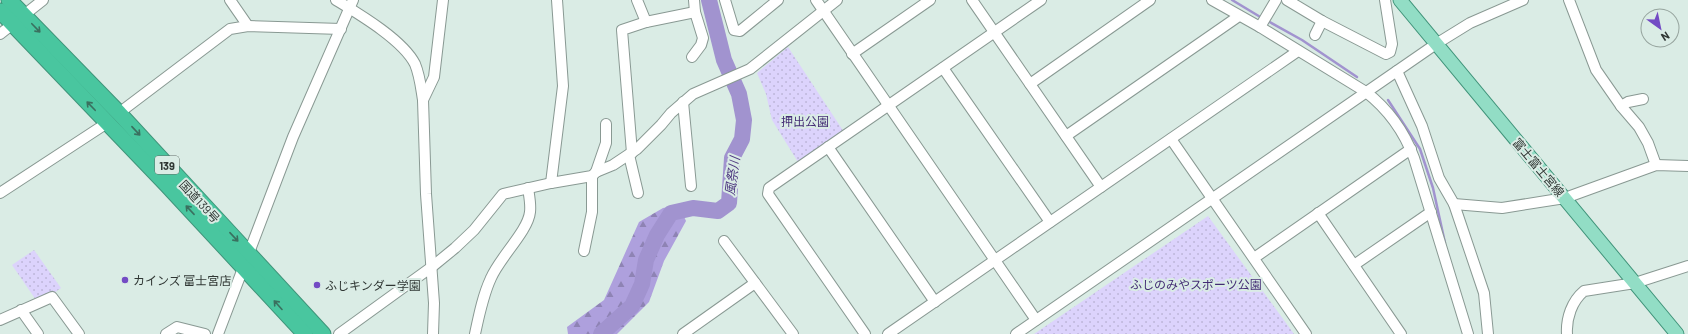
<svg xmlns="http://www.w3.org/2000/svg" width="1688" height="334" viewBox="0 0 1688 334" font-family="Barlow,'Noto Sans JP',sans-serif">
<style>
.forest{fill:url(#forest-firs)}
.park{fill:url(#park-dots)}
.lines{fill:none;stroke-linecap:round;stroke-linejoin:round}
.stream{stroke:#a193cf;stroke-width:2.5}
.river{stroke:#a193cf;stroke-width:16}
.minor-casing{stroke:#899993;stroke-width:12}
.major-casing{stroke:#40947a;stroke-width:15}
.highway-casing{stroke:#40947a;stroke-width:17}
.minor{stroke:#fff;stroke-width:10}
.major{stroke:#92ddc5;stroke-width:13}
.highway{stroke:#49c69f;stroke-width:15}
.oneway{stroke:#3a705f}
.poi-dot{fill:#734bc4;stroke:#daece5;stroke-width:1.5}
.labels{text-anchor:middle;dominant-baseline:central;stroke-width:4;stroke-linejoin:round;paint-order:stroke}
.shield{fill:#daece5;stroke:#636d69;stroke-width:1}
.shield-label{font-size:11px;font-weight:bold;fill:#303734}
.park-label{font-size:12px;fill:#442d75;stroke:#daece5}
.street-label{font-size:12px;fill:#303734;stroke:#daece5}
.poi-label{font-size:12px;fill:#303734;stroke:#daece5;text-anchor:start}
.water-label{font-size:13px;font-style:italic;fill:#4e3880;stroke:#daece5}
</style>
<defs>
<pattern id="forest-firs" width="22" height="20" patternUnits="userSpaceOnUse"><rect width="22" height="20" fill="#aea0dd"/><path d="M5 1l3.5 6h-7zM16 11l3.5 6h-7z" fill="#8e83b4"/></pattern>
<pattern id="park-dots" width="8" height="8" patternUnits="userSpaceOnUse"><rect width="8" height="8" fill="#dcd3fc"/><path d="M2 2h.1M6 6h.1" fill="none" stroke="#bdb6d9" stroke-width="1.8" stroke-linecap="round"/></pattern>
</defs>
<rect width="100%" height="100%" fill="#daece5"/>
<polygon class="forest" points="679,205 686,221 664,261 649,302 617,334 568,334 567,327 604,300 639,222 663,208"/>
<g class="park">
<polygon points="788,47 844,132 798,162 772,120 766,94 757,73"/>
<polygon points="1208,216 1294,334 1034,334"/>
<polygon points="34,250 61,288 51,295 36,300 12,265"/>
</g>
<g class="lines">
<g class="stream">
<polyline points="1232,0 1262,18"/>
<polyline points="1266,20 1302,40 1357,77"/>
<polyline points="1388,100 1420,149 1433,188 1445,243"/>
</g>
<polyline class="river" points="601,334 632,306 642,284 646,260 657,235 671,213 693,208 718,211 729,203 732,158 742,139 744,120 739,94 724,60 709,0"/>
<defs>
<g id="minor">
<polyline points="230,0 248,26"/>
<path d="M 336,0 C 359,14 403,40 415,64 C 420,76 421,88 423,100"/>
<polyline points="637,0 646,22"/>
<polyline points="725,0 734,30 740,31 778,0"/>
<polyline points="816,0 1036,320"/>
<polyline points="972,0 1101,187"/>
<path d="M 1212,0 L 1260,27 L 1366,92 C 1389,110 1404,131 1414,158 L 1468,334"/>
<polyline points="1287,0 1322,21 1386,54 1390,52 1392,44 1385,0"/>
<polyline points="1569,0 1596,70 1621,106 1639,127 1648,143 1656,165"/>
<polyline points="1260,27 1276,0"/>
<polyline points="0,34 43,0"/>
<polyline points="1315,35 1322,21"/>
<polyline points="852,54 930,0"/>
<polyline points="692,57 701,45 703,38 695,12 694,0"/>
<polyline points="943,68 1050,222"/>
<polyline points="1397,71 1422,126 1439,178 1454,204 1484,293 1488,334"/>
<polyline points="1030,84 1150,0"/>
<polyline points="683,102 691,186"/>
<polyline points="1621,106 1628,102 1643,99"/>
<polyline points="119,113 230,29 248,26 341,29"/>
<polyline points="1066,136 1239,16"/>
<polyline points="1171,139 1306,334"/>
<polyline points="828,147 935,302"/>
<polyline points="632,153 622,30 646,22 695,12"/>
<polyline points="629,155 638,193"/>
<polyline points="596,172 606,143 606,124"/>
<polyline points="551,183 563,86 557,0"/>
<polyline points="0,193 107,123"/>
<polyline points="1454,204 1502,208 1565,198 1656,165 1688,166"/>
<polyline points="1318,213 1401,334"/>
<polyline points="724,241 793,334"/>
<polyline points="584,251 592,212 592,176"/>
<polyline points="1254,258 1411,149"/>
<polyline points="1354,265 1431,212"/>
<polyline points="21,310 38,334"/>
<polyline points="0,320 52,297 79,334"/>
<polyline points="166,334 177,327 205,334"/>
<polyline points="218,334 293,137 353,0"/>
<polyline points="339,334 433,266 455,248 474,230 503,194 551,183 592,176 596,172 613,165 637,149 661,125 671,113 693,94 750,69 837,0"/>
<polyline points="433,334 434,303 426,194 423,100 434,77 443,0"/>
<path d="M 475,334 C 479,315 483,295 491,278 C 500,257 528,231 530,212 C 531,204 529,195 528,188"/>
<polyline points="683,334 755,283"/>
<polyline points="865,334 768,194 769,188 1041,0"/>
<polyline points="888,334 1298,51"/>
<polyline points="1016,334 1436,44 1470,23 1523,0"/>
<path d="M 1567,334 C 1566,318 1572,301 1584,291 L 1635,283 L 1688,266"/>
</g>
<polyline id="major" points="1400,0 1677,334"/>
<g id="highway">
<polyline points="9,0 119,113 323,334"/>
<polyline points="0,11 166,184 305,334"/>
</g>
</defs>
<use href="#minor" class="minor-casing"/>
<use href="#major" class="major-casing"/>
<use href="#highway" class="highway-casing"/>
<use href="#minor" class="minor"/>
<use href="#major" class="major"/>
<use href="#highway" class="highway"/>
</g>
<defs><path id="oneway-shaft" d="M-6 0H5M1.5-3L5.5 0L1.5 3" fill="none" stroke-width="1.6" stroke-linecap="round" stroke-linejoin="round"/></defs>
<g class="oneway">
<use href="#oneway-shaft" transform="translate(36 28) rotate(46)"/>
<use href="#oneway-shaft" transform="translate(91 106) rotate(-134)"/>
<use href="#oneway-shaft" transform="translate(136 131) rotate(47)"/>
<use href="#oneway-shaft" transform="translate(190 210) rotate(-133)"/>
<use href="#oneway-shaft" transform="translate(234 237) rotate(47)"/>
<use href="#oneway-shaft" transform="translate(278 305) rotate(-132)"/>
</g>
<g class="poi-dot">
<circle cx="125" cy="280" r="4"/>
<circle cx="317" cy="285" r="4"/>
</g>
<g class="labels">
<rect class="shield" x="155" y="156" width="24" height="18" rx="3"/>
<g class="shield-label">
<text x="167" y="165">139</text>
</g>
<g class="park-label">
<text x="805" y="121">押出公園</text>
<text x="1196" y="284">ふじのみやスポーツ公園</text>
</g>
<g class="street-label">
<text transform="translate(1539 167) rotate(50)">富士富士宮線</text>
<text transform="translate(200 201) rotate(47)">国道139号</text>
</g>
<g class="poi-label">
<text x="133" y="280">カインズ 富士宮店</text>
<text x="325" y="285">ふじキンダー学園</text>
</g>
<g class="water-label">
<text transform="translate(732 176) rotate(-82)">風祭川</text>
</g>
</g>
<g transform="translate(1660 28) rotate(147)"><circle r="19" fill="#daece5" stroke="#96a49e"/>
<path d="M0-3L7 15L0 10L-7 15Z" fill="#734bc4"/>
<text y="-6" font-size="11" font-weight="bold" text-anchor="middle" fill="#303734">N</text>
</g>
</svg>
